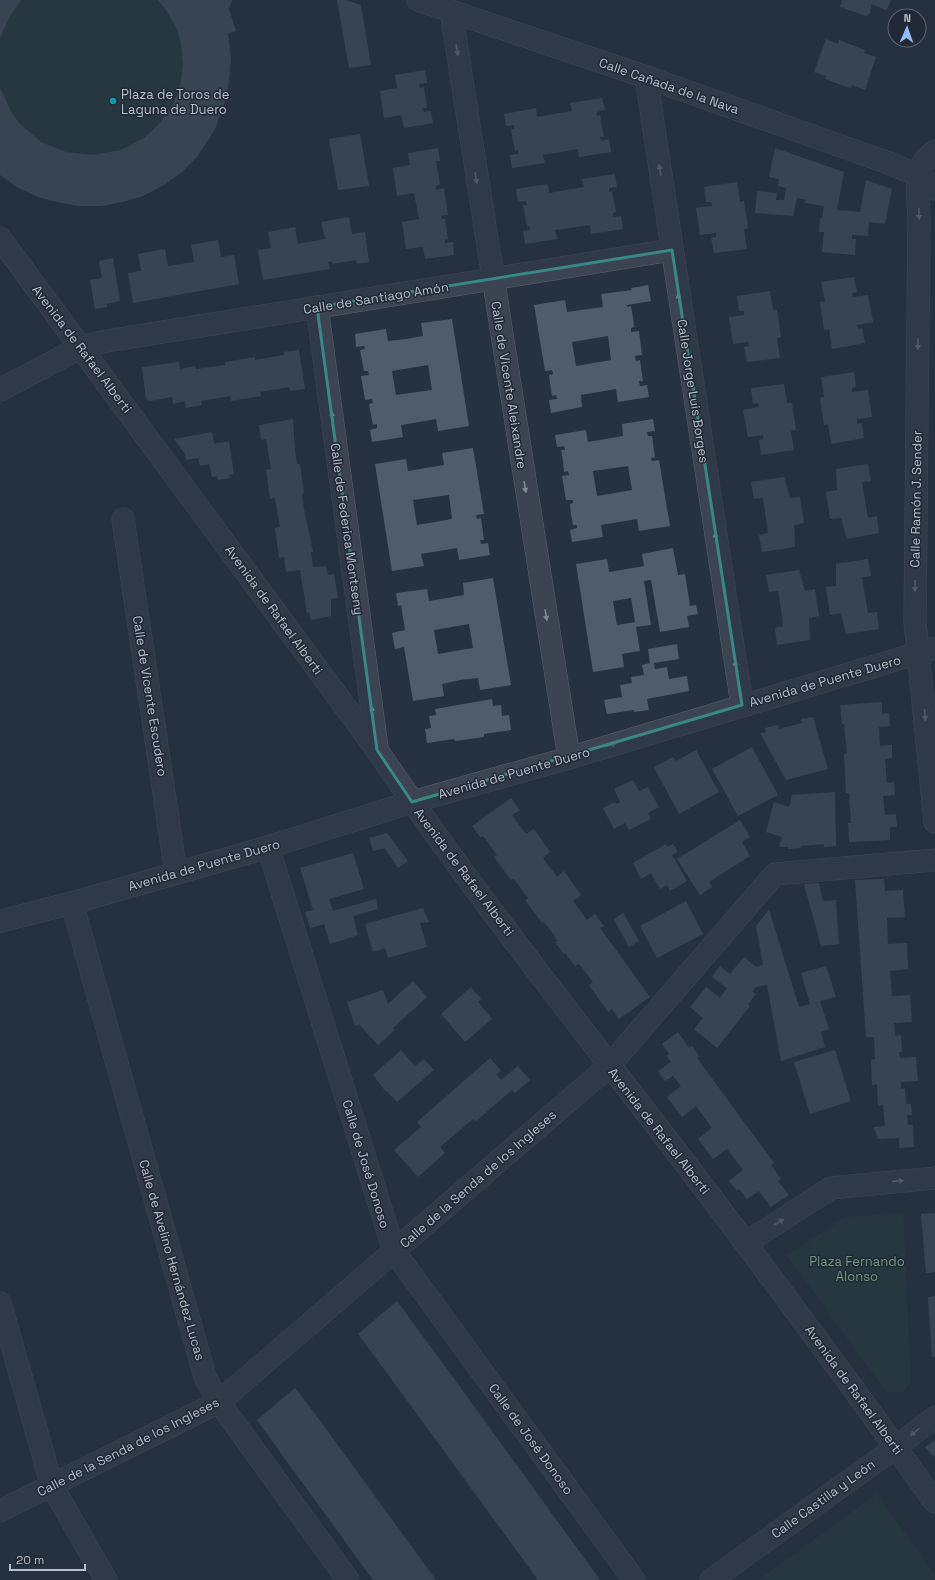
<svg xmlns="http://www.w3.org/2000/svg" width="935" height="1580" viewBox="0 0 935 1580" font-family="'Space Grotesk',sans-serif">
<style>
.green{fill:#293f41}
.building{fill:#505b6b;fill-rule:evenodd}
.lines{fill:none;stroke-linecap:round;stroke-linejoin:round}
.minor-casing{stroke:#59626d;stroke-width:23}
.minor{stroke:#3b4450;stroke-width:22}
.oneway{fill:#808893}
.marked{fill:none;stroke:#398885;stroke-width:3;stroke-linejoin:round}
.culture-dot{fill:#0f9aa8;stroke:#202935;stroke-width:1.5}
.labels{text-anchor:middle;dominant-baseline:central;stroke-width:3;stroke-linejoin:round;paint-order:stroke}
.street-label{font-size:13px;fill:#b8bfca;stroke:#202935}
.poi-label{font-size:13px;fill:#b8bfca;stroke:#202935;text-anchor:start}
.park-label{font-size:13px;fill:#6f9a78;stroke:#202935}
</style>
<rect width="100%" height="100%" fill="#273240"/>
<g class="green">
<polygon points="0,0 216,0 229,40 231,59 230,82 220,119 210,139 197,157 79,206 57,202 38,197 17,187 0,175"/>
<polygon points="903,1213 911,1382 902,1392 887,1392 787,1256 846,1217"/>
<polygon points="877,1494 935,1575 935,1580 759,1580"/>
</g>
<g class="building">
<polygon points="0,0 21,0 10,16 0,38"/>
<polygon points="158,0 232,0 229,9 236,31 228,33 231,59 227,95 215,129 197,157 182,172 164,185 143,196 123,202 101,206 79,206 57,202 38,197 17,187 0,175 0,87 11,112 20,124 41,142 66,152 93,155 121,150 144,138 159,124 171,108 177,95 181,81 183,64 181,44 177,29 166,10"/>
<polygon points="337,0 346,0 361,5 371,65 349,68"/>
<polygon points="842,0 891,0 887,10 871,4 870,13 866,16 840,7"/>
<polygon points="826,39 838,44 839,40 865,50 864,53 876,57 865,90 852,85 851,88 847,87 825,79 826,76 814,72"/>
<polygon points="425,70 427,83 419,84 420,88 424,87 427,108 423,108 424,112 431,111 433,123 404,128 401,115 384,118 380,91 397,88 395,75"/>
<polygon points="602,98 605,110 597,112 597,116 600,115 603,133 604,137 600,137 601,141 609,139 611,152 579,157 578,149 543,155 545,163 512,168 510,155 518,154 518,150 515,151 512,136 511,129 514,129 514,125 506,126 504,114 536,108 537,117 572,111 570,103"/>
<polygon points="360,134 369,186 338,190 329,139"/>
<polygon points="438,148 440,161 436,161 440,185 436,186 436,190 444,188 448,215 441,216 442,219 445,219 448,239 445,240 445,243 453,242 454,255 425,259 423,247 406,249 402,222 419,219 414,193 397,196 393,168 410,165 408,153"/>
<polygon points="775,148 844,172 837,210 860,212 866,180 892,189 885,224 869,222 868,236 852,235 852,239 856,239 855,255 822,252 824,232 819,232 820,218 822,218 824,206 805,203 806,200 797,198 793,216 755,213 757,191 777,193 776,200 784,200 786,188 778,186 779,179 769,177"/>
<polygon points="615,174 617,187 609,188 609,192 612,191 616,212 613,213 613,217 621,216 623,229 591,234 590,225 555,230 557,239 525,244 523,231 530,230 530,226 527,227 523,205 527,205 526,201 518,202 516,189 548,184 549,193 584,187 582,179"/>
<polygon points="737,182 740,202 744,201 748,228 744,229 747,249 714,253 711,238 716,237 716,233 700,235 696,208 712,206 711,202 706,202 704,187"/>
<polygon points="349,217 352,234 365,232 369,262 357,264 356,260 332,264 332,261 328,262 330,269 263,280 258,250 271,248 268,232 295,227 298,244 325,239 321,222"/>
<polygon points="218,240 221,257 234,255 239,284 133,303 128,273 141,271 138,254 165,249 168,266 194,262 191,245"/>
<polygon points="113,258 120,301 107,304 107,307 95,309 90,280 102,278 99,261"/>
<polygon points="854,277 857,292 852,293 853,297 868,295 873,322 857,325 858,329 862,328 865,343 832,349 829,329 824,330 820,302 825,302 821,282"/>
<path d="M 648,285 L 651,301 L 627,305 L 627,307 L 631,306 L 633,317 L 634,327 L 631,328 L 631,332 L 639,331 L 642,355 L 635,356 L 636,361 L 640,360 L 643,381 L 639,381 L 640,386 L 647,385 L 649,397 L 618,402 L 616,389 L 581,395 L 582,407 L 551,413 L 549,400 L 557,399 L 556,395 L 552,396 L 549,375 L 553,374 L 552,370 L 545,371 L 534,305 L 565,300 L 567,312 L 603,307 L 601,294 L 632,290 L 631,288 ZM 608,336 L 611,360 L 576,366 L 572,342 Z"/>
<polygon points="770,291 773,310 777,310 779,324 781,337 777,338 780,358 747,362 744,347 749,346 748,342 733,344 729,317 744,315 744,311 739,311 737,296"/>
<path d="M 452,319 L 469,426 L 438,431 L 436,419 L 419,422 L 401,425 L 403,437 L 372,442 L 370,430 L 377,428 L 377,424 L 373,425 L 371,415 L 369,404 L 373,403 L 372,399 L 365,400 L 361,376 L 369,375 L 368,371 L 364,371 L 360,350 L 365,349 L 364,346 L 356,347 L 355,334 L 386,329 L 388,341 L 406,339 L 423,336 L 421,323 ZM 428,365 L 432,390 L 396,395 L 392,371 Z"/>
<polygon points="299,350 305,389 290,391 289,387 260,392 261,396 231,401 230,396 201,401 202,405 186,408 185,401 173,404 172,397 150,401 146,399 142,367 179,362 180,369 195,366 196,369 225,365 225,362 255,357 255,360 284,355 284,352"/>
<polygon points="854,372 856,387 852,388 852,392 868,390 872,417 857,419 857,424 862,423 864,438 831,444 828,424 824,425 820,398 824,397 821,377"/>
<polygon points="784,384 787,403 792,403 794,416 796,430 791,431 794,450 761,455 759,440 763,439 763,435 748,437 743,410 759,407 758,403 753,404 751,388"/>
<polygon points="293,419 295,450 297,464 300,464 304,493 302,494 304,509 313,552 311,552 313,567 326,566 328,575 334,574 338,598 331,599 331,616 311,620 309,612 307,613 300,570 286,572 284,557 279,558 275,528 280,527 275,498 270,499 266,470 271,469 266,439 261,440 259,425"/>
<path d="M 653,419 L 655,431 L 647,432 L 648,436 L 652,436 L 655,457 L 651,458 L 652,461 L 659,460 L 670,526 L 639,531 L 637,519 L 601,525 L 603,537 L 572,542 L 570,530 L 577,528 L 577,525 L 573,525 L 571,515 L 570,504 L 573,503 L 573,500 L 566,500 L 562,476 L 569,475 L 568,471 L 564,472 L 563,461 L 561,450 L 565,450 L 564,446 L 557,447 L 555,435 L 586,430 L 588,442 L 623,436 L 622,424 ZM 628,466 L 632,490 L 597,496 L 593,471 Z"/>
<polygon points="212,432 214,444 229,441 234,474 229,475 230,478 218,480 217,476 212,477 209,464 200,466 198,458 186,460 185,454 174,439"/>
<path d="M 473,448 L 484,514 L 476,515 L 477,519 L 481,518 L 484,540 L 480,540 L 481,544 L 488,543 L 490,555 L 459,560 L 457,548 L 421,554 L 424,566 L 392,571 L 375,464 L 406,459 L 408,471 L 444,465 L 442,453 ZM 449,495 L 452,519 L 417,525 L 413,500 Z"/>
<polygon points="868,464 871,481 862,482 868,518 877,516 879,533 847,539 841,518 830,519 826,492 837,490 836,469"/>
<polygon points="784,477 790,498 800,497 804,523 794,525 795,547 762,552 759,535 768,533 763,498 754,499 751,482"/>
<path d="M 673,548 L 678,575 L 685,574 L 690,606 L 696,605 L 698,614 L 687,616 L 689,627 L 660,632 L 651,580 L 644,581 L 651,625 L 636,627 L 640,651 L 622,654 L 624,667 L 593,672 L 576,564 L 607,559 L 609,572 L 644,566 L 642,554 ZM 631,598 L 635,622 L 617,625 L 613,601 Z"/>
<polygon points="868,559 871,576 862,577 868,613 877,612 879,629 846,634 841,613 830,615 826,587 836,586 836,564"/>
<polygon points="799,570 805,591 815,589 819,616 809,618 810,640 777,645 775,628 783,626 781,609 778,591 769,592 766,575"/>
<path d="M 493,578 L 511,685 L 480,690 L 478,678 L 460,680 L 442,684 L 444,696 L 413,701 L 404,647 L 395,649 L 392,633 L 405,630 L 401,605 L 398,606 L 396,593 L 427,589 L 429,601 L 447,598 L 464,595 L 463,583 ZM 469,624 L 473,648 L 438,654 L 434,630 Z"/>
<polygon points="677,644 679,659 654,663 655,669 667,667 669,679 687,676 689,691 647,699 649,710 634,712 634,710 607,714 604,700 622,697 620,685 632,683 631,677 644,675 642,665 650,663 648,649"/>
<polygon points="492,699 493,706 501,705 502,716 509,715 511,730 484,734 484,737 455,741 454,739 427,743 425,729 431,728 429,716 436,715 435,709"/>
<polygon points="882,702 882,714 889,713 890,726 879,727 880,746 892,745 892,758 885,759 887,783 894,782 895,795 883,796 885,815 896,814 897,827 890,827 890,840 849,842 848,823 851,823 849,793 846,793 844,754 847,754 844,724 842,724 840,705"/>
<polygon points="813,717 828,769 786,780 760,733 766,732 765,728 778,725 779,729 802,723 801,719"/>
<polygon points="752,747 778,795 738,816 712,769"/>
<polygon points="696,750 719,792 679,814 654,767 673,757 676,761"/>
<polygon points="633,780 639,791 648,787 659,807 648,813 651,819 629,830 625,823 614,829 603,808 615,802 616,804 620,802 614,789"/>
<polygon points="835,792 836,846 824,847 824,844 801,846 800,848 788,849 788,847 779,847 782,837 766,832 774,802 789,807 792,795"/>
<polygon points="511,798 520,810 512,815 526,834 534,829 550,852 543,858 557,877 564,871 581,895 573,901 587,920 595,914 604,926 600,928 650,997 619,1019 612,1009 608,1012 589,985 593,982 579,964 575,966 565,953 564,954 555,942 558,941 551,931 544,922 542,923 525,900 528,898 514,879 511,880 494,857 497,855 483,836 481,838 472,826"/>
<polygon points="740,820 750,837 742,842 750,856 709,882 712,887 700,895 677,859"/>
<polygon points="387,833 408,861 398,868 385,848 373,851 369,838"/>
<polygon points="666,844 667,847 673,844 678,852 672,855 687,881 670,891 667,885 660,889 651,873 641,879 633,863"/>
<polygon points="353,853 364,889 329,899 333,911 376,899 378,909 353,916 358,935 330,944 324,924 310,928 305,912 313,910 300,868"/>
<polygon points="884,879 885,891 903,890 905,917 887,918 888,944 907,943 908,969 890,971 892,996 910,995 912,1022 894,1023 895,1036 901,1035 902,1052 899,1052 900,1058 916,1057 918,1081 901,1082 901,1089 905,1088 906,1104 911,1104 912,1115 907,1115 908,1125 913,1125 914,1147 899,1148 899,1138 878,1139 874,1127 885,1126 883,1105 878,1106 877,1084 872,1085 871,1060 875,1059 874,1037 866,1037 855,880"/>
<polygon points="819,883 823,901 836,900 839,944 821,946 804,884"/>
<polygon points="686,901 703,934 657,958 640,926"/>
<polygon points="423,908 429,922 420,923 427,947 388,958 385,948 373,952 365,924"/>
<polygon points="769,910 799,1007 810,1004 801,973 826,966 836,997 820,1001 829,1029 821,1032 825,1047 781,1061 767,985 756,987 752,992 756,994 748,1004 750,1006 717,1048 694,1029 703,1018 690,1007 706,987 720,998 727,988 712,977 720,966 730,974 744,957 756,967 763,965 756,926"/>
<polygon points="623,913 639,941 629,947 614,919"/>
<polygon points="413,981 427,997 393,1028 395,1030 378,1045 359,1024 355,1026 347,1002 383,990 388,1004"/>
<polygon points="471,987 481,999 478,1002 492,1019 465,1042 441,1014"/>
<polygon points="678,1032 689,1048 692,1046 699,1056 697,1058 774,1163 771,1165 781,1179 778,1181 789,1195 771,1207 759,1191 747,1199 739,1189 737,1191 729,1181 743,1170 727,1149 713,1159 698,1139 712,1128 696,1106 682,1117 667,1097 681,1086 673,1076 665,1081 658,1071 671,1062 667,1056 669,1054 662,1044"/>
<polygon points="401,1050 415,1066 424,1059 434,1070 397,1102 387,1091 386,1092 373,1075"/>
<polygon points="835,1050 851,1101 810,1114 794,1062"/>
<polygon points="490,1058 501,1071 496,1074 501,1080 518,1066 530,1080 515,1093 512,1090 476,1121 473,1119 440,1147 445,1153 418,1177 394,1150 421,1127 417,1122"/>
<polygon points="935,1213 935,1272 926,1273 921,1214"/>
<polygon points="935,1296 935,1356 932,1357 928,1297"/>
<polygon points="397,1301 447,1369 600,1580 538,1580 406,1399 358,1334"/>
<polygon points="295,1388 313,1411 436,1580 373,1580 272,1441 257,1420"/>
<polygon points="935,1440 935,1455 933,1457 925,1447"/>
</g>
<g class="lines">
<defs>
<g id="minor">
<polyline points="418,0 646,77 886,162 918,175 935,189"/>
<polyline points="451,11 569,758"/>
<polyline points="646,77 742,705"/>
<path d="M 935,151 C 911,168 918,190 919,216 L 915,622 L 935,822"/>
<path d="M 0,238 L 377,750 C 492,921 624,1079 746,1244 C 810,1329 873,1415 935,1502"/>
<polyline points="317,307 377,747"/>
<polyline points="0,390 81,347 107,341 672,250"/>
<polyline points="123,519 176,873"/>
<polyline points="268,847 394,1251 634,1580"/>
<polyline points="72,903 205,1377 219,1402 348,1580"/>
<polyline points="0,921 72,903 268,847 412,802 569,758 935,648"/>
<polyline points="746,1243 831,1188 935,1178"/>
<polyline points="0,1303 52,1486 106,1580"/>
<polyline points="0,1511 219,1402 609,1066 775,874 935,860"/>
<polyline points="711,1580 896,1447 935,1417"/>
</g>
</defs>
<use href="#minor" class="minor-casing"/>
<use href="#minor" class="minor"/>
</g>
<defs><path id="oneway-solid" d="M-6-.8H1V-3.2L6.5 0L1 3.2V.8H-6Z"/></defs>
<g class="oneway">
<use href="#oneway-solid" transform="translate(457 50) rotate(81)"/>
<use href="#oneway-solid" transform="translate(660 170) rotate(-99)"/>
<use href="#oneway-solid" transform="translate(476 178) rotate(81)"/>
<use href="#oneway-solid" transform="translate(919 214) rotate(89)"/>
<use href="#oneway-solid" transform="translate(679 299) rotate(-99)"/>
<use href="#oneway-solid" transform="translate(918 344) rotate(91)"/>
<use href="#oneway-solid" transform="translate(332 417) rotate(-98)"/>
<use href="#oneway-solid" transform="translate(525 487) rotate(81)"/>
<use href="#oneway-solid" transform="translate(716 538) rotate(-99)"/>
<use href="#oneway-solid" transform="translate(915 586) rotate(91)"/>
<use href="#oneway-solid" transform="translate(546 615) rotate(81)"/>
<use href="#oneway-solid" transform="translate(736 666) rotate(-99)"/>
<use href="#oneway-solid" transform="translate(372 712) rotate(-98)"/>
<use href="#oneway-solid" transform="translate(925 715) rotate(85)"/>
<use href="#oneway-solid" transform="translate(611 745) rotate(-17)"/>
<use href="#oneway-solid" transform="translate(898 1181) rotate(-5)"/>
<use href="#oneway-solid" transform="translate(779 1222) rotate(-33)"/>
<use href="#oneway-solid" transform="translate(915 1432) rotate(141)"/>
</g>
<path d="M0 0H935V1580H0ZM 672,250 L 742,705 L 412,802 L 377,750 L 317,307 Z" fill="#273240" fill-opacity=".55" fill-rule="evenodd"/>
<path class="marked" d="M 672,250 L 742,705 L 412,802 L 377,750 L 317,307 Z"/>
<circle class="culture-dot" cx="113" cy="101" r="4"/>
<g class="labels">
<g class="street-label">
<text transform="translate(669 86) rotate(19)">Calle Cañada de la Nava</text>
<text transform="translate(376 298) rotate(-9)">Calle de Santiago Amón</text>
<text transform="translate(82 349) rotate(53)">Avenida de Rafael Alberti</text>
<text transform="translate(509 385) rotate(81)">Calle de Vicente Aleixandre</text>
<text transform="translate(693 391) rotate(81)">Calle Jorge Luis Borges</text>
<text transform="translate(916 499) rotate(-89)">Calle Ramón J. Sender</text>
<text transform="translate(347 529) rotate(82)">Calle de Federica Montseny</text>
<text transform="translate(274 610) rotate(54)">Avenida de Rafael Alberti</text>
<text transform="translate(825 681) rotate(-16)">Avenida de Puente Duero</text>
<text transform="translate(150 696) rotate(81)">Calle de Vicente Escudero</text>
<text transform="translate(514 773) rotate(-16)">Avenida de Puente Duero</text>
<text transform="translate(204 865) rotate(-16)">Avenida de Puente Duero</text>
<text transform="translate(464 872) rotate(53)">Avenida de Rafael Alberti</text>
<text transform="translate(659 1131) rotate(52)">Avenida de Rafael Alberti</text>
<text transform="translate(366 1164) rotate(73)">Calle de José Donoso</text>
<text transform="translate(478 1179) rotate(-41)">Calle de la Senda de los Ingleses</text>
<text transform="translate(172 1260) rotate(74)">Calle de Avelino Hernández Lucas</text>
<text transform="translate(854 1390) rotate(54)">Avenida de Rafael Alberti</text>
<text transform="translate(531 1439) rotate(54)">Calle de José Donoso</text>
<text transform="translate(128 1447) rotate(-27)">Calle de la Senda de los Ingleses</text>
<text transform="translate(823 1499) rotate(-36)">Calle Castilla y León</text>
</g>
<g class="poi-label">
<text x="121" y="94">Plaza de Toros de<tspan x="121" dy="15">Laguna de Duero</tspan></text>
</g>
<g class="park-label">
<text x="857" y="1261">Plaza Fernando<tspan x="857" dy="15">Alonso</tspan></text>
</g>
</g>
<g transform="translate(907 28) rotate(2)"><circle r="19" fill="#202935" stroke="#5d6571"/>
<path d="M0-3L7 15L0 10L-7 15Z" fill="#92baf5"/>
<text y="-6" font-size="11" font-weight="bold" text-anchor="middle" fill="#b8bfca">N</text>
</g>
<path d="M10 1564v6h75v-6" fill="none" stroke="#b8bfca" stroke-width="2"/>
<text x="16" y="1564" font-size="12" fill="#b8bfca" stroke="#202935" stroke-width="3" paint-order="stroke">20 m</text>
</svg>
